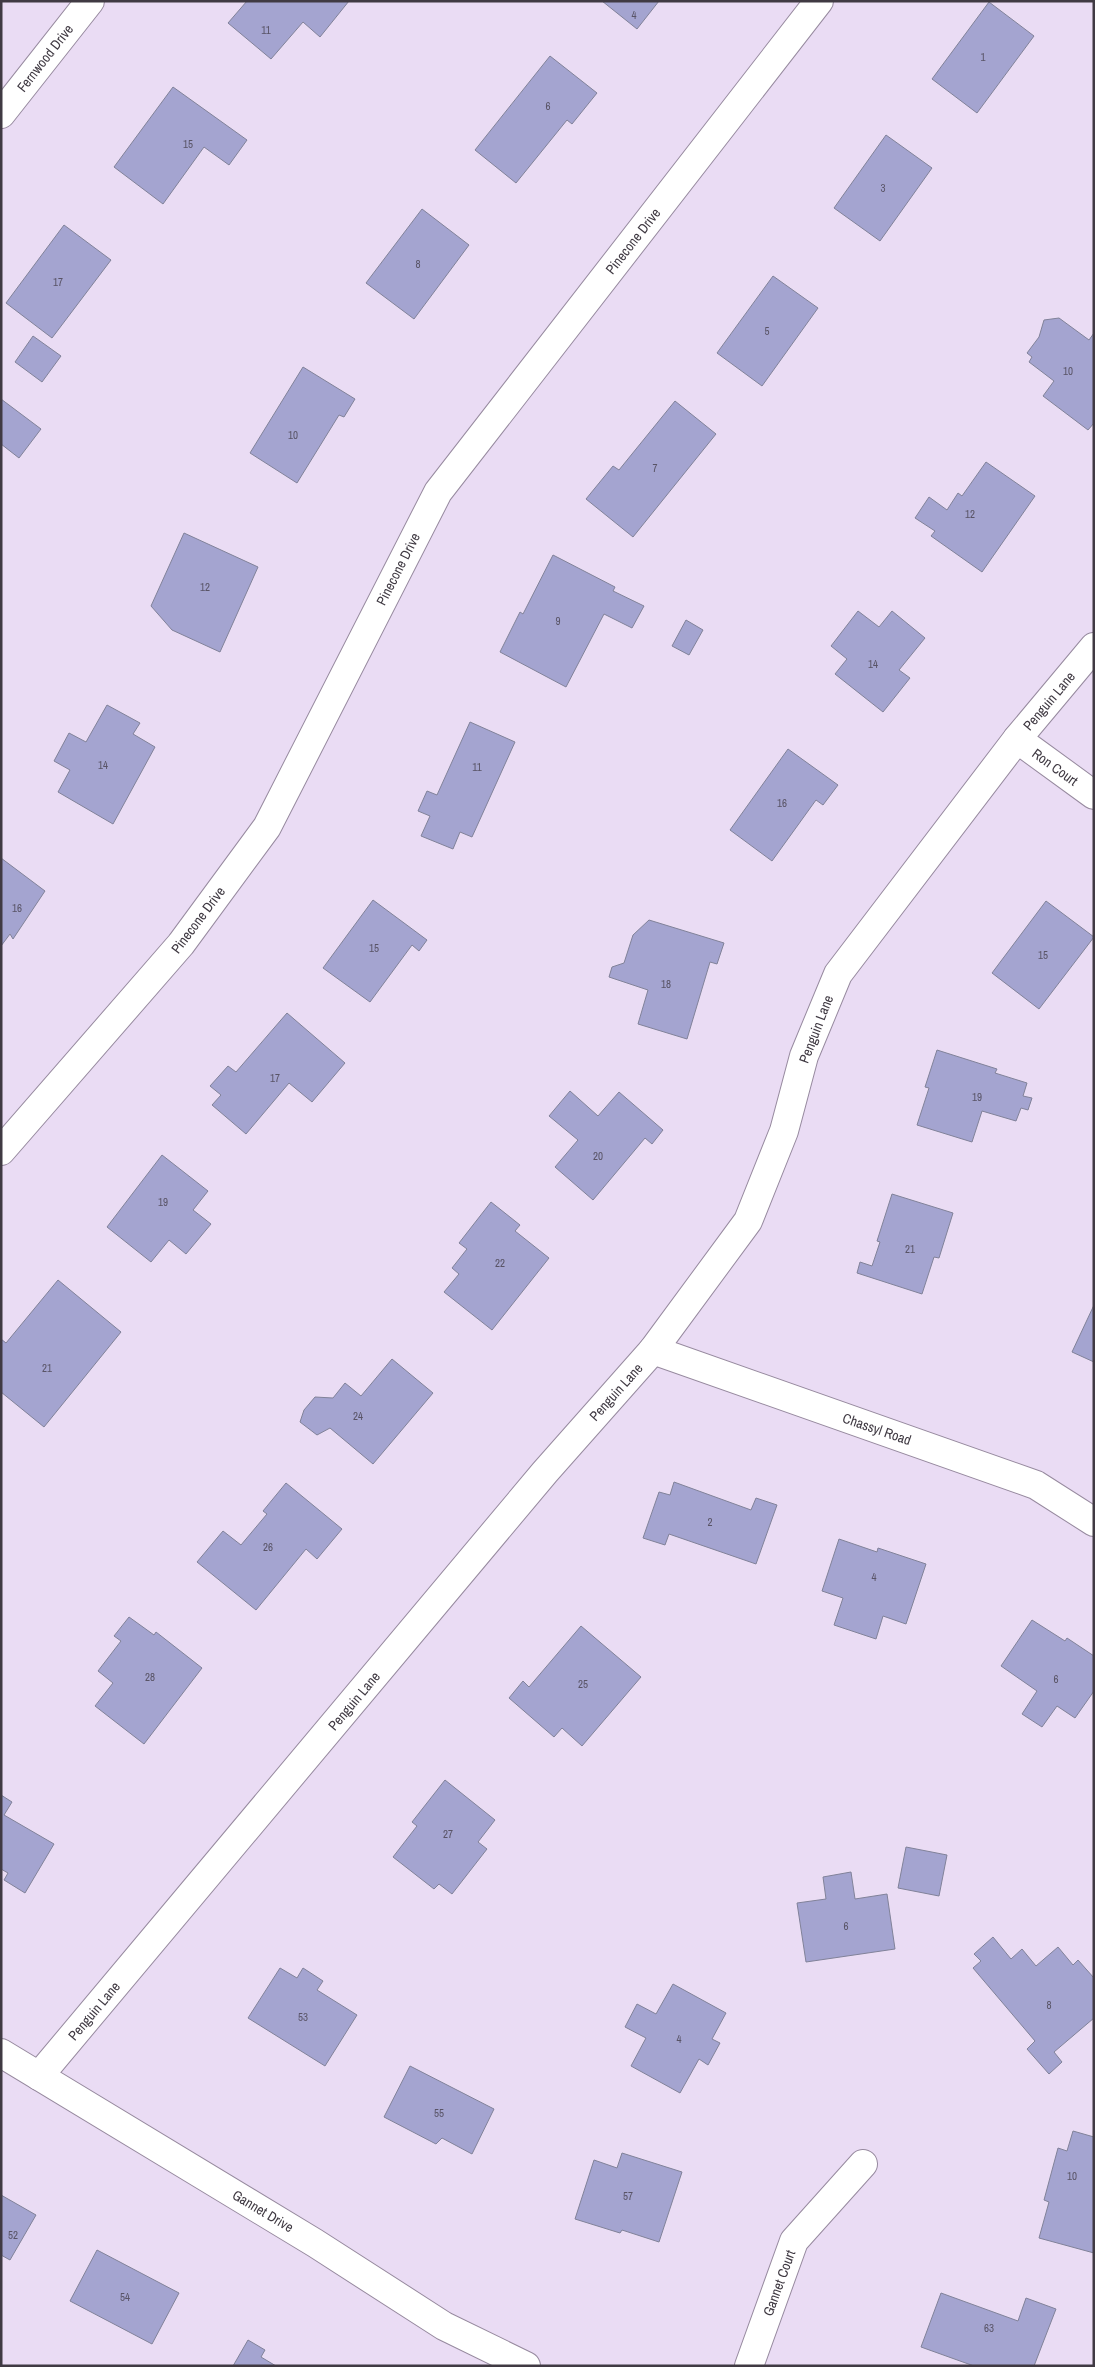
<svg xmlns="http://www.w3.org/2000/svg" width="1095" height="2367" viewBox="0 0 1095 2367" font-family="'Archivo Narrow',sans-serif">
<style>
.building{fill:#a4a4d0;stroke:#818299}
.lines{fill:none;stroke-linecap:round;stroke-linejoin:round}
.minor-casing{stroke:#978a9f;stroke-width:30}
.minor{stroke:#fff;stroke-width:28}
.labels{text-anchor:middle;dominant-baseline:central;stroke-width:4.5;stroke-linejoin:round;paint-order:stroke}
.number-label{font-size:11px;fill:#595466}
.street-label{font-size:14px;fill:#403a43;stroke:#fff}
</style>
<rect width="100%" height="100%" fill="#eadcf4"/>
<g class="building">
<polygon points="247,1 349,1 320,37 303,22 271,59 228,23"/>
<polygon points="602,1 659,1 637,29"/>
<polygon points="989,2 1034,36 977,113 932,79"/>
<polygon points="550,56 597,93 572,124 567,120 516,183 475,150"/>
<polygon points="173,87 247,140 229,165 204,147 163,204 114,167"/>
<polygon points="886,135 932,168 880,241 834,208"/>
<polygon points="422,209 469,245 414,319 366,283"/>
<polygon points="64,225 111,260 52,338 6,303"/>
<polygon points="773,276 818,308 762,386 717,353"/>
<polygon points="1059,318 1089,340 1094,333 1094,423 1088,430 1043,396 1054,381 1029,362 1032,357 1027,353 1039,337 1044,320"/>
<polygon points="33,336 61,356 42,382 15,362"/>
<polygon points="303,367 355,399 344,417 339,415 297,483 250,453"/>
<polygon points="1,399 41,429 19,458 1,444"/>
<polygon points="675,401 716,434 633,537 586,499 613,466 619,470"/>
<polygon points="986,462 1035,496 982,572 931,536 935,531 915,518 929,497 947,510 958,493 962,496"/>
<polygon points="184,533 258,567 220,652 172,630 151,606"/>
<polygon points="553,555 615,587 613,591 644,606 632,628 604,614 566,687 500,652 520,612 523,614"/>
<polygon points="858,611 879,627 892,611 925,638 899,670 910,678 883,712 835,674 847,659 831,646"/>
<polygon points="686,620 703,630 689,655 672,646"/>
<polygon points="107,705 140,723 133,734 155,747 113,824 58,792 70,770 54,761 69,733 86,742"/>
<polygon points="470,722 515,742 472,837 460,832 453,849 421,836 430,816 418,811 427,791 437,795"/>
<polygon points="788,749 838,785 823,805 816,800 772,861 730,830"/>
<polygon points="1,858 45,891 13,939 10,934 1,946"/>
<polygon points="373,900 427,940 419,951 412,945 370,1002 323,968"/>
<polygon points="1046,901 1094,937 1039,1009 992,973"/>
<polygon points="649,920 724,943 717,964 710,962 687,1039 638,1024 648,990 609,977 612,967 624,963 633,935"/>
<polygon points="287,1013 345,1063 312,1102 289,1083 246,1134 212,1105 221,1095 210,1086 228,1066 236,1072"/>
<polygon points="937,1050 997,1069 995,1073 1027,1083 1023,1096 1032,1098 1028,1110 1021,1108 1016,1121 982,1111 972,1142 917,1125 929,1088 925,1087"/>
<polygon points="570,1091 598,1116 619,1092 663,1130 652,1144 645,1138 593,1200 555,1167 578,1140 549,1116"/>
<polygon points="162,1155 208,1191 193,1210 211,1224 186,1254 169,1240 151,1262 107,1227"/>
<polygon points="892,1194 953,1213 939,1258 934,1257 922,1294 857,1273 860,1262 872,1266 880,1242 877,1241"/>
<polygon points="491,1202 520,1225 515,1231 549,1258 492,1330 444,1292 459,1274 452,1268 467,1249 459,1243"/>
<polygon points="58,1280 121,1332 44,1427 1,1392 1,1339 6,1343"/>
<polygon points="1094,1305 1094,1362 1072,1352"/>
<polygon points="392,1359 433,1393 373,1464 330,1428 317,1435 300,1422 304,1410 315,1397 333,1398 345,1383 361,1396"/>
<polygon points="674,1482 751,1510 756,1498 777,1505 756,1564 669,1534 665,1545 643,1538 659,1492 670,1495"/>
<polygon points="286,1483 342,1529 317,1559 306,1549 256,1610 197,1562 223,1531 241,1545 267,1514 263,1511"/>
<polygon points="839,1539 877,1552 878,1548 926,1564 906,1624 883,1616 876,1639 834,1625 843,1598 822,1591"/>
<polygon points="129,1617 154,1635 156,1632 202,1668 144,1744 95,1706 113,1683 98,1671 121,1641 114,1636"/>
<polygon points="1032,1620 1065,1641 1067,1638 1094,1656 1094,1691 1075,1718 1057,1706 1042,1727 1022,1714 1037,1691 1001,1666"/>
<polygon points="581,1626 641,1677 582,1746 562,1728 554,1737 509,1698 523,1681 529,1687"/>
<polygon points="445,1780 495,1820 478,1842 487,1849 452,1894 439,1884 434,1889 393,1857 417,1826 412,1822"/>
<polygon points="1,1795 12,1802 4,1815 54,1844 25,1893 4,1880 8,1873 1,1869"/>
<polygon points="906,1847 947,1855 939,1896 898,1888"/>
<polygon points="851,1872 855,1899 887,1894 895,1949 806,1962 797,1903 826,1899 823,1877"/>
<polygon points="993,1937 1011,1959 1022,1949 1036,1966 1058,1947 1073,1965 1078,1960 1094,1978 1094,2018 1054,2052 1062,2062 1049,2074 1027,2049 1035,2041 973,1968 981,1961 974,1954"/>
<polygon points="280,1968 297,1978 303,1968 323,1981 317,1990 357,2015 325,2066 248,2018"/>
<polygon points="673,1984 726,2013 712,2039 720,2043 708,2065 699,2059 680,2093 631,2066 646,2038 625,2027 637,2004 656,2014"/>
<polygon points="410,2066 494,2109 472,2154 442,2138 436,2144 384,2117"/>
<polygon points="1073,2131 1094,2137 1094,2253 1039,2238 1049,2202 1044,2200 1058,2148 1067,2151"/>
<polygon points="622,2153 682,2172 659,2242 622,2230 620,2233 575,2219 594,2160 617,2168"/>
<polygon points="1,2195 36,2215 10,2260 1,2255"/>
<polygon points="97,2250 179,2293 152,2344 70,2301"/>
<polygon points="941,2293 1018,2321 1026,2298 1056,2309 1034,2366 974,2366 921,2347"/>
<polygon points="248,2340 265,2350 261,2357 276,2366 233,2366"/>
</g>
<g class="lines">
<defs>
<g id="minor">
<polyline points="1,114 90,1"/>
<polyline points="1017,739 1094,795"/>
<polyline points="1,1151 181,944 267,827 438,492 819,1"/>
<polyline points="653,1350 1036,1485 1094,1522"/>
<polyline points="1,2053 315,2243 444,2326 526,2366"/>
<polyline points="39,2076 545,1472 653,1350 748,1221 784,1131 804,1056 838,974 1017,739 1094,647"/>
<polyline points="749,2366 794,2241 863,2164"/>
</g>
</defs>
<use href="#minor" class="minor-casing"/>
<use href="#minor" class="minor"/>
</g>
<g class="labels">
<g class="number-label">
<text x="634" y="15">4</text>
<text x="266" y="30">11</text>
<text x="983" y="57">1</text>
<text x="548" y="106">6</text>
<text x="188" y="144">15</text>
<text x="883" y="188">3</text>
<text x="418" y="264">8</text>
<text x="58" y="282">17</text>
<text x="767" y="331">5</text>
<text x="1068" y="371">10</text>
<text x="293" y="435">10</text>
<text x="655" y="468">7</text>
<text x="970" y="514">12</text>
<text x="205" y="587">12</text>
<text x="558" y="621">9</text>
<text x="873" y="664">14</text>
<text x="103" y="765">14</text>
<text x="477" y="767">11</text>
<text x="782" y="803">16</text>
<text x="17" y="908">16</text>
<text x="374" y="948">15</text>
<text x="1043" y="955">15</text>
<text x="666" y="984">18</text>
<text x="275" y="1078">17</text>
<text x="977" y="1097">19</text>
<text x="598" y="1156">20</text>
<text x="163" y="1202">19</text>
<text x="910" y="1249">21</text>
<text x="500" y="1263">22</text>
<text x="47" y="1368">21</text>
<text x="358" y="1416">24</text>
<text x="710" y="1522">2</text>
<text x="268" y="1547">26</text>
<text x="874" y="1577">4</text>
<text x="150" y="1677">28</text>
<text x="1056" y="1679">6</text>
<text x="583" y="1684">25</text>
<text x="448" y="1834">27</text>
<text x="846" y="1926">6</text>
<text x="1049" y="2005">8</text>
<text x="303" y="2017">53</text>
<text x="679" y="2039">4</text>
<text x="439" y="2113">55</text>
<text x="1072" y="2176">10</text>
<text x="628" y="2196">57</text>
<text x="13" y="2235">52</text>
<text x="125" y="2297">54</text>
<text x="989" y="2328">63</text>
</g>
<g class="street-label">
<text transform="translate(45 58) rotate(-52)">Fernwood Drive</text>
<text transform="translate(633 241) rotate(-52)">Pinecone Drive</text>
<text transform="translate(398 569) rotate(-63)">Pinecone Drive</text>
<text transform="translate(1049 701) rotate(-50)">Penguin Lane</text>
<text transform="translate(1055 767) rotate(36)">Ron Court</text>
<text transform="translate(198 920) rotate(-53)">Pinecone Drive</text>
<text transform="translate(816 1029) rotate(-69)">Penguin Lane</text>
<text transform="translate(616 1392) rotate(-48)">Penguin Lane</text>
<text transform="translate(877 1429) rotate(19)">Chassyl Road</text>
<text transform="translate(354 1701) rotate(-50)">Penguin Lane</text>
<text transform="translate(94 2011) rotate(-50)">Penguin Lane</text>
<text transform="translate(263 2211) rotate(31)">Gannet Drive</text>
<text transform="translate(779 2283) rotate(-70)">Gannet Court</text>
</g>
</g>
<rect width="1095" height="2367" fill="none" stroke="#403a43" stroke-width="5"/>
</svg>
